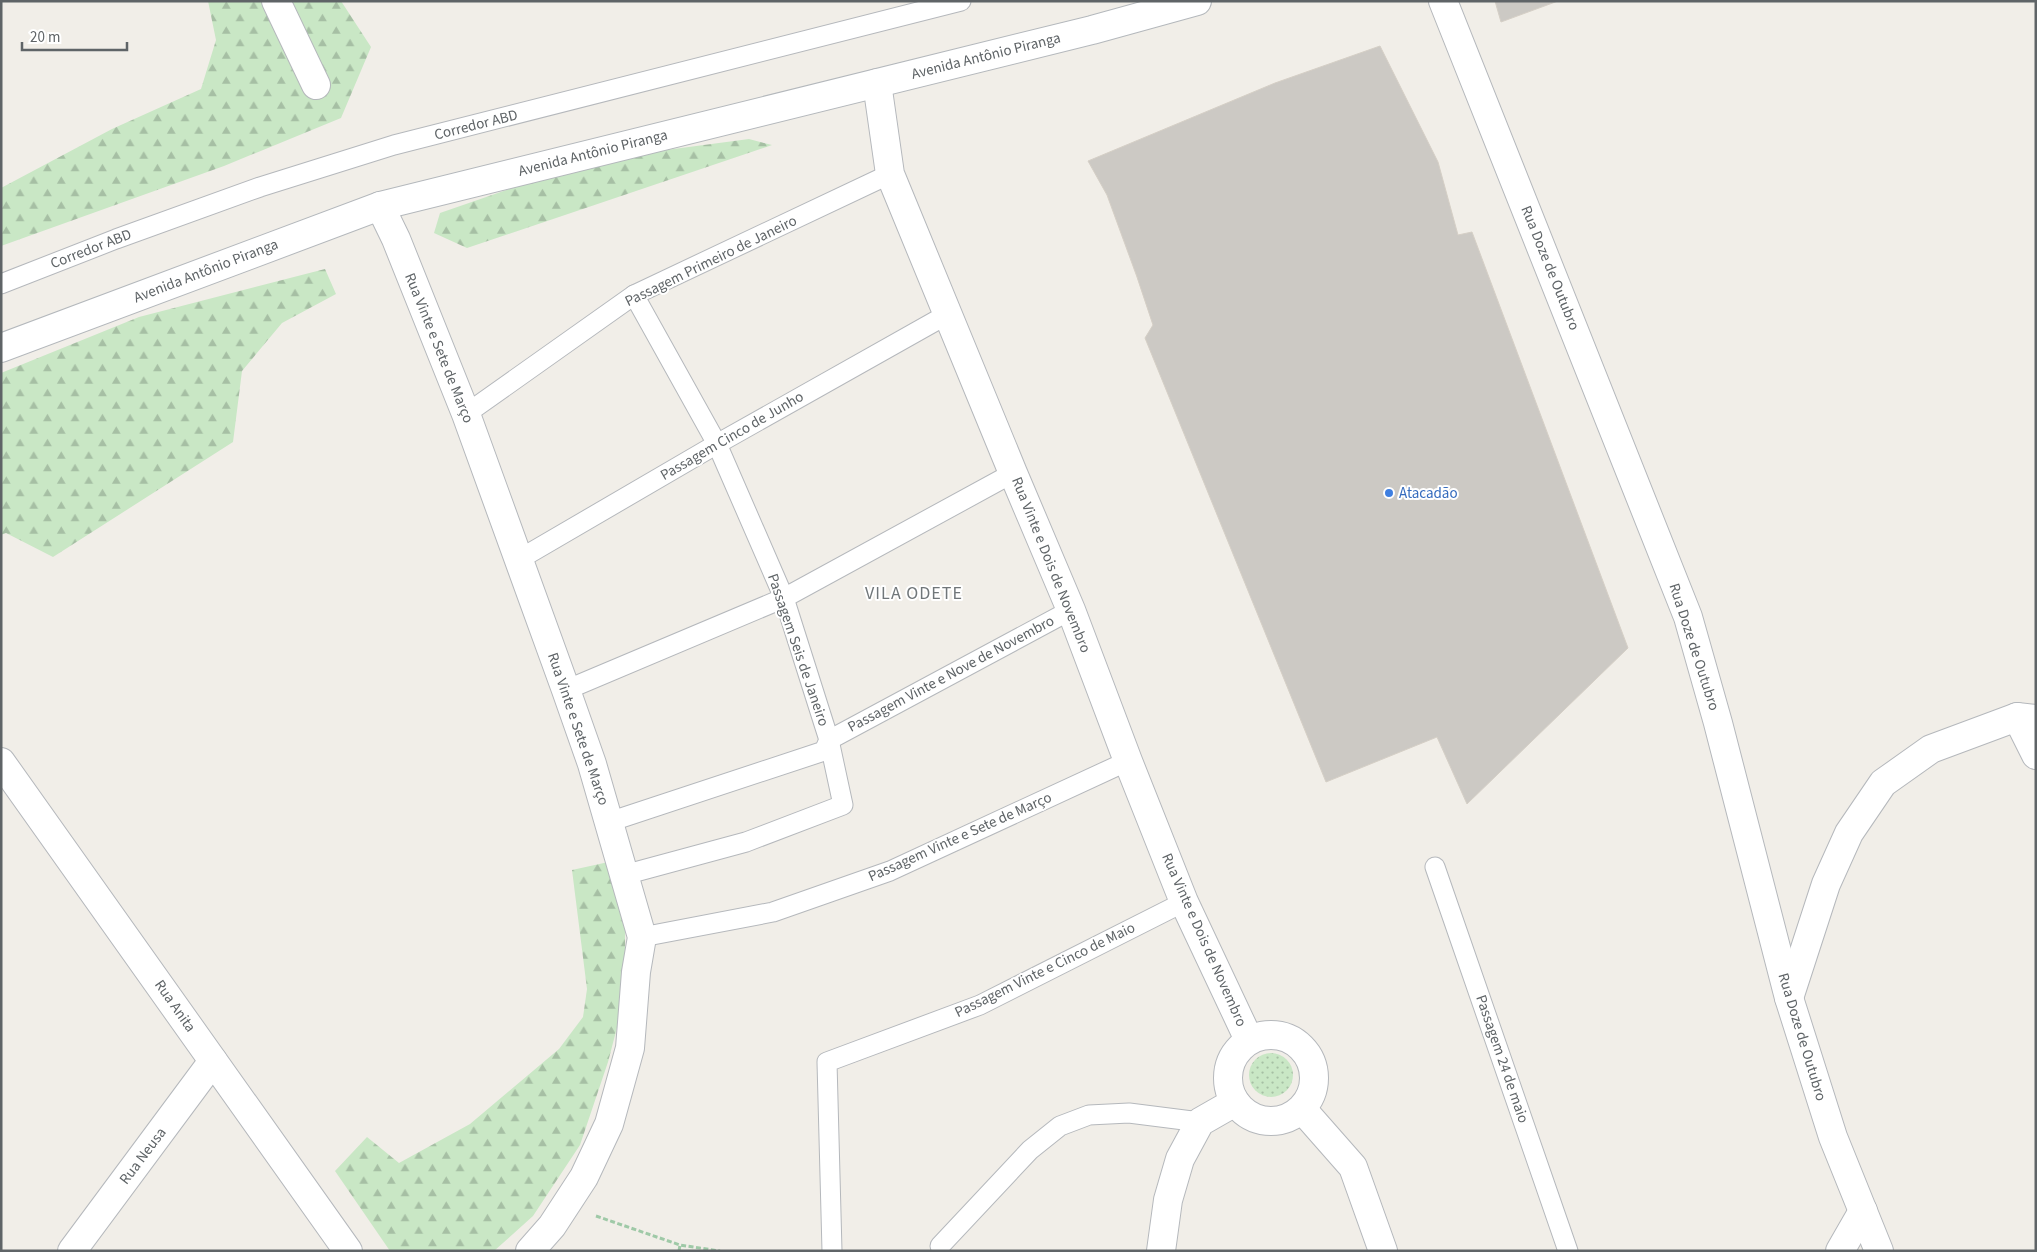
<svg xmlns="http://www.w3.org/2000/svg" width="2037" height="1252" viewBox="0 0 2037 1252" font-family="'Source Sans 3',sans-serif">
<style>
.grass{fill:url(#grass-dots)}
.forest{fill:url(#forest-firs)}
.building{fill:#ccc9c4;stroke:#d5cfc6}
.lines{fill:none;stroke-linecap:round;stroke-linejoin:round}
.service-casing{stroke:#b5b8bc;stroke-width:21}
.minor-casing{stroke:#b5b8bc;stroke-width:30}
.tertiary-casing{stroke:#b5b8bc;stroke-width:30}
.secondary-casing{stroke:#b4b8bc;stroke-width:30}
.path{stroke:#9fc9a7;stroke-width:3;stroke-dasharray:5 2.5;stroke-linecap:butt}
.service{stroke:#fff;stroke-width:19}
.minor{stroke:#fff;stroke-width:28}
.tertiary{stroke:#fff;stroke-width:28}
.secondary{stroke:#fff;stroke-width:28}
.shop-dot{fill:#3f7fe0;stroke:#fff;stroke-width:2}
.labels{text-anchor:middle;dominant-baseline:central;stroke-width:4;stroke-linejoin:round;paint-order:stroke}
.street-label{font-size:15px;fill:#5f6467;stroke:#fff}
.shop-label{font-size:15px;fill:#366cbe;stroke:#fff;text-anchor:start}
.quarter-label{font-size:18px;letter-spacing:1px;fill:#707679;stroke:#fff}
</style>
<defs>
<pattern id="grass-dots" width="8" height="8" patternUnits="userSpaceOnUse" patternTransform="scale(1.25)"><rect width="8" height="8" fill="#c9e7c5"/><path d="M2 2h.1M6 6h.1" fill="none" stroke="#a6bfa4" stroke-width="1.8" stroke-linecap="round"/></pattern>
<pattern id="forest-firs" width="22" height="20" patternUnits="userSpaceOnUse" patternTransform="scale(1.25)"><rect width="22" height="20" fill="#c9e7c5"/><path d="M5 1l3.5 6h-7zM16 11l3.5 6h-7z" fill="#a6bfa4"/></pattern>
</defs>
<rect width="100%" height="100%" fill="#f1eee8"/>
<circle class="grass" cx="1271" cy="1075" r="22"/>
<g class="forest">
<polygon points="208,1 341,1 371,47 341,118 224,166 1,246 1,188 112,129 201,89 216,40"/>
<polygon points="749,139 772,145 467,248 434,233 440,213 538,179 651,152"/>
<polygon points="325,269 336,294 282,323 242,371 233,442 53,557 6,533 1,535 1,373 139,317"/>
<polygon points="613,861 625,917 625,997 608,1062 580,1145 533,1216 494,1251 390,1251 335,1171 367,1137 399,1163 470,1124 559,1049 583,1017 587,989 572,870"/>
</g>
<g class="building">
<polygon points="1495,1 1558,1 1501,22"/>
<polygon points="1380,46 1438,162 1458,235 1472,232 1628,648 1467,804 1437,737 1326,782 1145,338 1153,325 1137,277 1107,195 1088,161 1275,83"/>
</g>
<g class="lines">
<defs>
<g id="service">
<polyline points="1,284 116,239 260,187 394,145 961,1"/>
<polyline points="466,414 634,295 890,174"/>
<polyline points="518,560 717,444 948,314"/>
<polyline points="566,690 784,598 1013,473"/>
<polyline points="609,822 824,751 829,740 1071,610"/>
<polyline points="1435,867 1568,1251"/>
<polyline points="624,875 746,842 843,805 829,740 784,598 717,444 634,295"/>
<polyline points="642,937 773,912 890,871 1128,761"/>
<polyline points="940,1246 1030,1150 1060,1126 1089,1115 1129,1113 1200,1122"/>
<polyline points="832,1251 827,1062 980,1005 1184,902"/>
</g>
<g id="minor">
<polyline points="276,1 316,85"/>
<polyline points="877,83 890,174 1013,473 1071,610 1128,761 1184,902 1249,1040"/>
<polyline points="380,206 396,239 466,414 566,690 592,764 642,937 636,972 630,1048 609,1124 584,1177 552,1226 530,1251"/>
<polyline points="2017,717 2036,755"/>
<polyline points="1,762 348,1251"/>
<polyline points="1789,998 1826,884 1849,833 1883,783 1931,749 2017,717 2036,719"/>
<circle cx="1271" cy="1078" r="43"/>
<polyline points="1302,1109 1353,1167 1383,1251"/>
<polyline points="72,1251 213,1061"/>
<polyline points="1161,1251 1168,1200 1180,1159 1200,1122 1235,1102"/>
<polyline points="1840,1251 1863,1211"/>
</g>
<polyline id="tertiary" points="1443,1 1688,617 1718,723 1789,998 1833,1137 1879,1251"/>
<polyline id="secondary" points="1,348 380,206 1092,30 1197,1"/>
</defs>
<use href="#service" class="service-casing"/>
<use href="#minor" class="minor-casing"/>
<use href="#tertiary" class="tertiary-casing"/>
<use href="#secondary" class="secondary-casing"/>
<g class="path">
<polyline points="596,1216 680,1245 720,1251"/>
<polyline points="679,1251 680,1245"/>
</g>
<use href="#service" class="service"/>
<use href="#minor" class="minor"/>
<use href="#tertiary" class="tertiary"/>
<use href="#secondary" class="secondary"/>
</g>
<circle class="shop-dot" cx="1389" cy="493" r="5"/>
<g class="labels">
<g class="street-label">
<text transform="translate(986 56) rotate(-14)">Avenida Antônio Piranga</text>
<text transform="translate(476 125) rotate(-14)">Corredor ABD</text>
<text transform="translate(593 153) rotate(-14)">Avenida Antônio Piranga</text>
<text transform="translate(91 249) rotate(-21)">Corredor ABD</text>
<text transform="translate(711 261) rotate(-26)">Passagem Primeiro de Janeiro</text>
<text transform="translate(1550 268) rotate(68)">Rua Doze de Outubro</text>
<text transform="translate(206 271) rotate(-21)">Avenida Antônio Piranga</text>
<text transform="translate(439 348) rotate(68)">Rua Vinte e Sete de Março</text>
<text transform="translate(732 436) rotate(-30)">Passagem Cinco de Junho</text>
<text transform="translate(1051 565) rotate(68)">Rua Vinte e Dois de Novembro</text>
<text transform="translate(1694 647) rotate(72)">Rua Doze de Outubro</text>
<text transform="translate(798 650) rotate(71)">Passagem Seis de Janeiro</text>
<text transform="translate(951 674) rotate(-28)">Passagem Vinte e Nove de Novembro</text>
<text transform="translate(578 729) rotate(71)">Rua Vinte e Sete de Março</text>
<text transform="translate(960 837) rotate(-24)">Passagem Vinte e Sete de Março</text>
<text transform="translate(1204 940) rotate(66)">Rua Vinte e Dois de Novembro</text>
<text transform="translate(1045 970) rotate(-26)">Passagem Vinte e Cinco de Maio</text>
<text transform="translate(175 1006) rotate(55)">Rua Anita</text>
<text transform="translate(1802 1037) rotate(73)">Rua Doze de Outubro</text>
<text transform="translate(1502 1059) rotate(71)">Passagem 24 de maio</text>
<text transform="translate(143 1156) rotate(-53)">Rua Neusa</text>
</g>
<g class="shop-label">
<text x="1399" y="493">Atacadão</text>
</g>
<g class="quarter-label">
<text x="914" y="593">VILA ODETE</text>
</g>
</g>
<rect width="2037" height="1252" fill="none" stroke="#5f6467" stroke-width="5"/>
<path d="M22 42v8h105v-8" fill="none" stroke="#5f6467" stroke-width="2.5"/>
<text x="30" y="42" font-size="15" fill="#5f6467" stroke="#ffffff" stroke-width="4" paint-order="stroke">20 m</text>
</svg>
